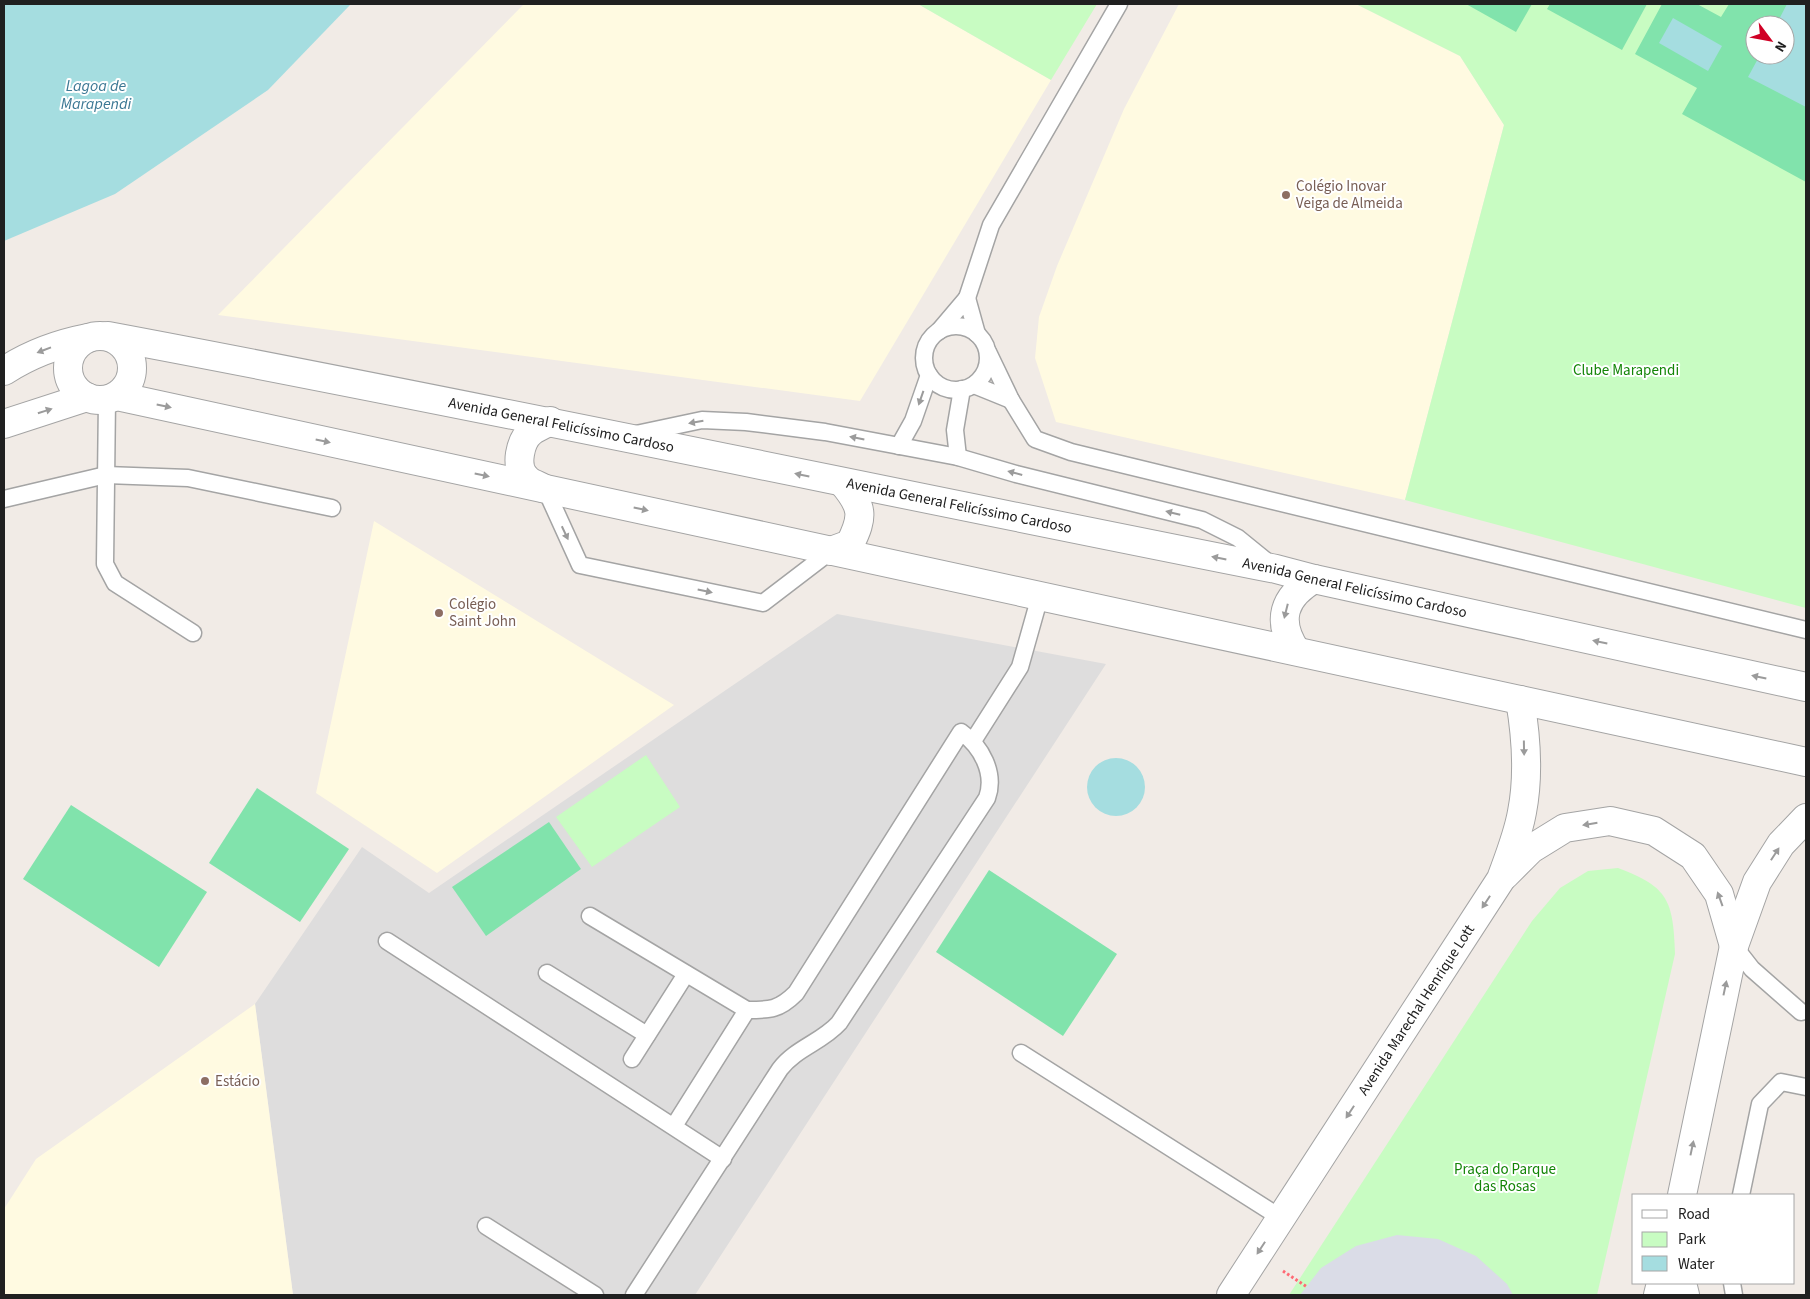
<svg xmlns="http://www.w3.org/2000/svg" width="1810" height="1299" viewBox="0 0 1810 1299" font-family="'Source Sans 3',sans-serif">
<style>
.residential{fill:#dedddd}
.education{fill:#fffae1}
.park{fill:#c8fcc2;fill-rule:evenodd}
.pitch{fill:#81e3ac;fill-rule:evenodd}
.plaza{fill:#dadce7}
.water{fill:#a5dde0}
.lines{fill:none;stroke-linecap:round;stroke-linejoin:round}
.service-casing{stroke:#a4a4a4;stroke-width:19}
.tertiary-casing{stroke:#a4a4a4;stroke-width:30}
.path{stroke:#ff6974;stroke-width:3;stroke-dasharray:2.5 2.5;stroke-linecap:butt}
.service{stroke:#fff;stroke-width:16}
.tertiary{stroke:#fff;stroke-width:28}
.oneway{fill:#9b9b9b}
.education-dot{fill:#8d6e63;stroke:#fff;stroke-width:2}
.labels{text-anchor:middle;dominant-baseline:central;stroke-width:4;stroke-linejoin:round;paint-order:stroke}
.education-label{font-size:15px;fill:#785e54;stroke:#fff;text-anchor:start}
.park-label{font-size:15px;fill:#138507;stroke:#fff}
.street-label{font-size:15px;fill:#202020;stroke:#fff}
.water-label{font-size:16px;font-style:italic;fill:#3c7894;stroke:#fff}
</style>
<rect width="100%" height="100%" fill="#f1ebe6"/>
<polygon class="residential" points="837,614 1106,664 695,1295 293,1295 255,1004 362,847 429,893"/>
<g class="education">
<polygon points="524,4 918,4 1051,80 860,401 218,315"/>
<polygon points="1179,4 1356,4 1460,56 1504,125 1405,500 1056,422 1035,358 1039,317 1057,266 1124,109"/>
<polygon points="374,521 674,705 437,873 316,793"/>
<polygon points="255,1004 293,1295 4,1295 4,1209 36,1159"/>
</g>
<g class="park">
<polygon points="918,4 1097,4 1051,80"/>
<path d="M 1356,4 L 1806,4 L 1806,608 L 1405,500 L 1504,125 L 1460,56 ZM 1755,25 L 1785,25 L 1785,55 L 1755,55 Z"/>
<polygon points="646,755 680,807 592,867 556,817"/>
<path d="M 1618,868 C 1669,887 1673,901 1675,954 L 1597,1295 L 1289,1295 L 1532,921 L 1560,888 L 1588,871 Z"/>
</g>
<g class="pitch">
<polygon points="1466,4 1532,4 1516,32"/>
<polygon points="1550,4 1647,4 1622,50 1547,9"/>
<path d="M 1662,4 L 1697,4 L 1721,17 L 1729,4 L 1806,4 L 1806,182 L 1682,114 L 1697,88 L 1635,54 ZM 1755,25 L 1785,25 L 1785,55 L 1755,55 Z"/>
<polygon points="257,788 349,849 300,922 209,863"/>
<polygon points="71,805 207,892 159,967 23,879"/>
<polygon points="549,822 581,869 486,936 452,887"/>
<polygon points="989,870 1117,954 1063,1036 936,952"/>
</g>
<polygon class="plaza" points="1397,1235 1438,1239 1476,1256 1507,1284 1513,1295 1300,1295 1321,1268 1356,1246"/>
<g class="water">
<polygon points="4,4 351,4 268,90 115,194 4,241"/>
<polygon points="1787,4 1806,4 1806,107 1748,77 1760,55 1785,55 1785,25 1776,25"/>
<polygon points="1673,18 1722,46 1708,71 1659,43"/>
<circle cx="1116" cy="787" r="29"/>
</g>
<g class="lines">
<defs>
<g id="service">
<polyline points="967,298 991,225 1119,4"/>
<circle cx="956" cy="358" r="32"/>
<polyline points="939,331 967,298 977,334"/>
<polyline points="974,385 1011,400 988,352"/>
<polyline points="107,399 105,564 115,583 193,633"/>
<polyline points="1011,400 1035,439 1071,452 1806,630"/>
<polyline points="636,434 702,420 746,422 825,432 958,457 1016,474 1202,520 1238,538 1270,564"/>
<polyline points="899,446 913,421 929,375"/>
<polyline points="958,457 955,430 962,389"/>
<polyline points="545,488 580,565 763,603 831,551"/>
<polyline points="4,499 106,475 188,478 332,508"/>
<polyline points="973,741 1020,667 1040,596"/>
<path d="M 590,916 L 747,1010 C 770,1010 779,1010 796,993 L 961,732 C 981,746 996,773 987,798 L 839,1023 C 822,1042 796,1048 780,1069 L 634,1295"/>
<polyline points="387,941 723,1159"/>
<polyline points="1734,946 1752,969 1801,1012"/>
<polyline points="547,973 647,1035"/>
<polyline points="1021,1053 1281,1218"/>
<polyline points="632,1059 686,974"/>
<polyline points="674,1126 747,1010"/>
<polyline points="1741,1195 1760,1104 1781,1082 1806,1087"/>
<polyline points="486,1226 595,1295"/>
<polyline points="1732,1283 1734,1295"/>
</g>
<g id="tertiary">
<circle cx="100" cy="368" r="32"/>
<path id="s1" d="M 108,336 C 498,409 886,492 1276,569 L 1314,579 L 1806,687"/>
<path d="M 4,371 C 30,354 57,344 88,338"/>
<polyline points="117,396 1806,762"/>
<polyline points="4,424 87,397"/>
<path d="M 543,488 C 538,485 530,483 526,478 C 514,467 520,440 532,431 C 537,427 544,425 550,421"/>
<path d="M 831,551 L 850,544 C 864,516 863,507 843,483"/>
<path d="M 1296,651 C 1276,621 1283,597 1314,579"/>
<polyline points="1505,875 1531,849 1565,828 1610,821 1654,831 1693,856 1719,894 1734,946"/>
<polyline points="1682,1195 1734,946 1757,882 1781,844 1806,818"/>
<polyline points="1682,1283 1685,1295"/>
<path id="s2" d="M 1231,1295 L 1501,879 C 1509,857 1518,835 1522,812 C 1529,776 1526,735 1520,700"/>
<polyline points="1658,1295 1661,1283"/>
</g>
</defs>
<use href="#service" class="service-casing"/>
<use href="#tertiary" class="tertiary-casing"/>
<polyline class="path" points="1283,1271 1307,1287"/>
<use href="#service" class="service"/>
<use href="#tertiary" class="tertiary"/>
</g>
<defs><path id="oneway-solid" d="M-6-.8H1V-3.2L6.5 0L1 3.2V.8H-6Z" transform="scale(1.25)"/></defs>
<g class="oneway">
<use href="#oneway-solid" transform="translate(44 350) rotate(159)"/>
<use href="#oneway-solid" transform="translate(921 398) rotate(109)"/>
<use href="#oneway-solid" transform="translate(164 406) rotate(12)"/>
<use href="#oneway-solid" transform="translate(45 411) rotate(-18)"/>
<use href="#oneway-solid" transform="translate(696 422) rotate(170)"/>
<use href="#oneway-solid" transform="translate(857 438) rotate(-169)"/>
<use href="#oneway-solid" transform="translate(323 441) rotate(12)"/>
<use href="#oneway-solid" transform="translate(1015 473) rotate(-165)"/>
<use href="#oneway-solid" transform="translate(482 475) rotate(12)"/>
<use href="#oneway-solid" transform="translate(802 475) rotate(-168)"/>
<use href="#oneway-solid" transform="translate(641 509) rotate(12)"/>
<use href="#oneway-solid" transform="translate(1173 513) rotate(-166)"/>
<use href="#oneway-solid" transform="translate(565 533) rotate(65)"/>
<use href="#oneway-solid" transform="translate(1219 558) rotate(-169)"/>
<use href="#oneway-solid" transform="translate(705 591) rotate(12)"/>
<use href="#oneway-solid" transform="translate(1286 611) rotate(104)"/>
<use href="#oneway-solid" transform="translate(1600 642) rotate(-168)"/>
<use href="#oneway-solid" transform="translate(1759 677) rotate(-168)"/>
<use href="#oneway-solid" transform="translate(1524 748) rotate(89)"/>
<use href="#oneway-solid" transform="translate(1590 824) rotate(171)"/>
<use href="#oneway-solid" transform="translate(1775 854) rotate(-57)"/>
<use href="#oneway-solid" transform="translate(1720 899) rotate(-110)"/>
<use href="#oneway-solid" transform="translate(1486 902) rotate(123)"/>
<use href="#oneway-solid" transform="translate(1725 988) rotate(-78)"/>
<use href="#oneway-solid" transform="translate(1350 1112) rotate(123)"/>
<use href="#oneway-solid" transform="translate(1692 1148) rotate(-78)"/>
<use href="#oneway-solid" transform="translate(1261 1248) rotate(123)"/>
</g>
<g class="education-dot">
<circle cx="1286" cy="195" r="5"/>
<circle cx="439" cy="613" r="5"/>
<circle cx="205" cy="1081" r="5"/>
</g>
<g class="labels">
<g class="education-label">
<text x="1296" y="186">Colégio Inovar<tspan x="1296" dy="17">Veiga de Almeida</tspan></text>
<text x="449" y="604">Colégio<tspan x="449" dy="17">Saint John</tspan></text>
<text x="215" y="1081">Estácio</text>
</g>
<g class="park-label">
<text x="1626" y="370">Clube Marapendi</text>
<text x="1505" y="1169">Praça do Parque<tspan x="1505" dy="17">das Rosas</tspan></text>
</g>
<g class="street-label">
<text stroke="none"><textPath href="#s1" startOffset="462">Avenida General Felicíssimo Cardoso</textPath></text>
<text stroke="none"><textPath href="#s1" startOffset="868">Avenida General Felicíssimo Cardoso</textPath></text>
<text stroke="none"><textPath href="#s1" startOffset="1272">Avenida General Felicíssimo Cardoso</textPath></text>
<text stroke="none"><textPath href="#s2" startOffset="340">Avenida Marechal Henrique Lott</textPath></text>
</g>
<g class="water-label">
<text x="96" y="86">Lagoa de<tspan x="96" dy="18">Marapendi</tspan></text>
</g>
</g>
<rect width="1810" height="1299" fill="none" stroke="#202020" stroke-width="10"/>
<rect x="1632" y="1194" width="162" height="90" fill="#ffffff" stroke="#a6a6a6"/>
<rect x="1642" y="1210" width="25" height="8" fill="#ffffff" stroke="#a6a6a6"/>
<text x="1678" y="1219" font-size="15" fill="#202020">Road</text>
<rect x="1642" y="1232" width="25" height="15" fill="#c8fcc2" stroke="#a6a6a6"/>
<text x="1678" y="1244" font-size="15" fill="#202020">Park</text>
<rect x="1642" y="1256" width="25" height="15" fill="#a5dde0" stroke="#a6a6a6"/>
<text x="1678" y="1269" font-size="15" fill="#202020">Water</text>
<g transform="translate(1770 40) rotate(122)"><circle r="24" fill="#ffffff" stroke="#a6a6a6"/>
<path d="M0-4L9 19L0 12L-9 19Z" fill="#d00025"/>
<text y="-8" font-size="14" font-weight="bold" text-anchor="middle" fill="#202020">N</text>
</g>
</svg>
